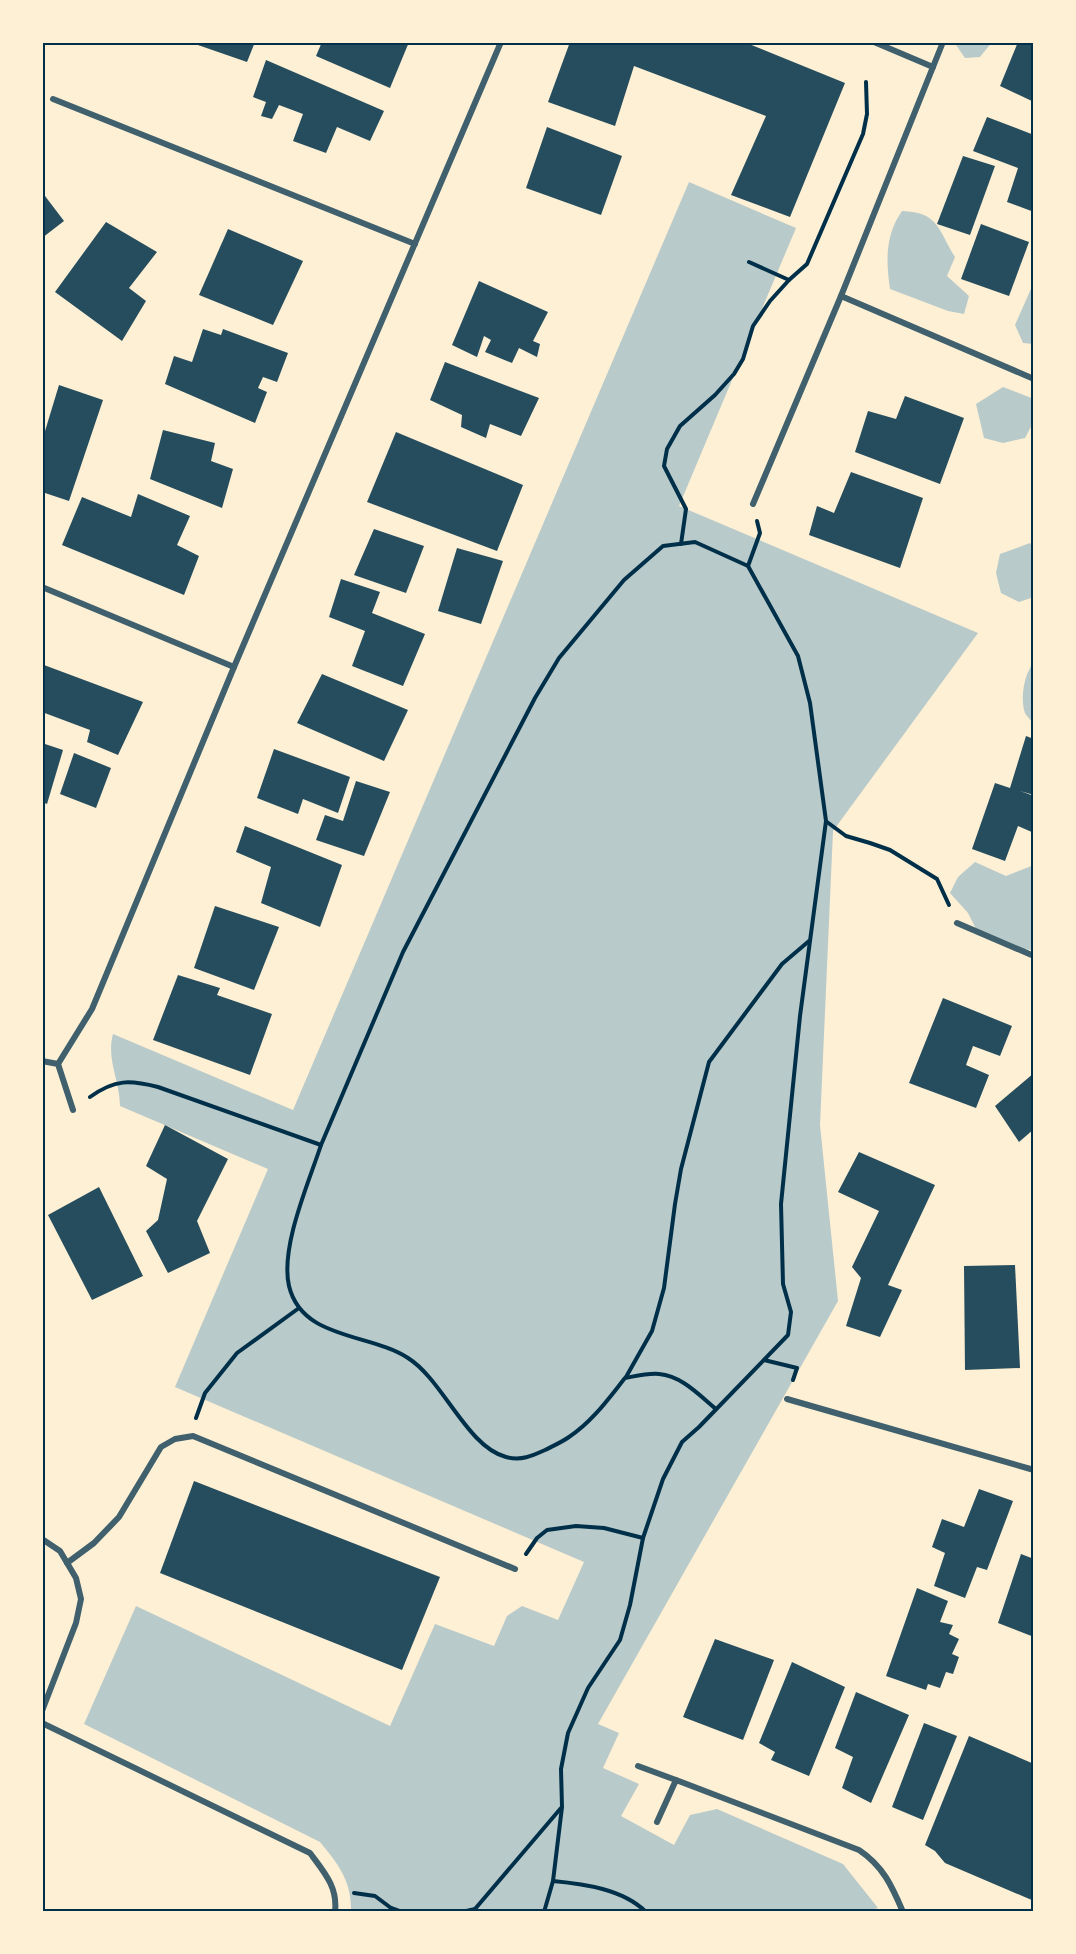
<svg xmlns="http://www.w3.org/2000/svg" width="1076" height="1954" viewBox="0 0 1076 1954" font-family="'Varela Round',sans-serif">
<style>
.green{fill:#b9caca}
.building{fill:#264d5e}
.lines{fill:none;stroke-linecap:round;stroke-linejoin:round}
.path{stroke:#003049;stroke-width:4}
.minor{stroke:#3f606c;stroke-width:6}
.neatline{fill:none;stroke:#003049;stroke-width:2}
</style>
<rect width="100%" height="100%" fill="#fdf0d5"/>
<g class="green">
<polygon points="954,42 992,42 980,57 965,58"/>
<path d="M 689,182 L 796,228 L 679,506 L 978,633 L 833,831 L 820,1125 L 838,1301 L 598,1724 L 619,1733 L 603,1768 L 639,1784 L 621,1816 L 674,1845 L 690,1815 L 717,1809 L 843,1864 L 878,1908 L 864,1912 L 351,1912 C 352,1881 338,1864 320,1842 L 84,1724 L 136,1606 L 390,1726 L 435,1624 L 494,1646 L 507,1616 L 522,1606 L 558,1620 L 584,1562 L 175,1387 L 268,1169 L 120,1106 C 120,1081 106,1059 113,1034 L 293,1110 Z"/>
<path d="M 902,211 C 939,212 938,230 955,257 L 947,276 L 969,296 L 964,314 L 948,311 L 890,289 C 886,261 885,235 902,211 Z"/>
<polygon points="1034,282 1034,344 1023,343 1015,325"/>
<polygon points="1003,387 1034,399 1034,421 1025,438 1003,443 984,438 976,404"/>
<polygon points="1030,543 1034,549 1034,597 1019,602 1001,593 996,573 1000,554"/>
<path d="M 1034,662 L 1034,725 C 1032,721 1027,717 1025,713 C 1020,698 1024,674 1034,662 Z"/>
<polygon points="975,862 1006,876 1034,865 1034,950 1018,949 977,931 968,913 950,893 958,877"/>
</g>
<g class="building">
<polygon points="196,42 255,42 247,62 195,44"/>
<polygon points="322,42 409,42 390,88 316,56"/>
<polygon points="570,42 744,42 845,83 790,217 731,195 766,116 634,66 615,126 548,102"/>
<polygon points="1018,42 1034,42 1034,102 1000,86"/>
<polygon points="266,60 384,111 370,141 337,127 326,153 293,141 303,114 279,105 272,119 261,116 266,102 253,97"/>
<polygon points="987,117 1034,135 1034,212 1007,202 1018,168 973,151"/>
<polygon points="547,127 622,156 601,215 526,188"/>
<polygon points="963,156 995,166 970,235 937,224"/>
<polygon points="42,192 64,221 42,238"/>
<polygon points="106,222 157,252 129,288 146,301 122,341 55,292"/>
<polygon points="981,224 1029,242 1009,296 961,279"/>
<polygon points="228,229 303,261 273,325 199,295"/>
<polygon points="479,281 548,312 533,341 540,344 537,357 519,348 512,363 485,352 491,340 484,336 477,357 452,345"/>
<polygon points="203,329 221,335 223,329 288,353 277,382 263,377 258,388 267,392 255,423 165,384 174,356 192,362"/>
<polygon points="445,362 539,398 521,436 490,424 486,438 461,427 462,415 430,400"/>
<polygon points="59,385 103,400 69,501 42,492 42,441"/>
<polygon points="905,396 964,418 940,484 855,452 868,411 896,419"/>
<polygon points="163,430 215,443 211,461 233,469 222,508 150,479"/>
<polygon points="396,432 523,485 497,551 367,502"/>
<polygon points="851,472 923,498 900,568 809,535 817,506 834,513"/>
<polygon points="138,494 190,516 177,545 199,556 184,595 62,545 82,497 131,517"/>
<polygon points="374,529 424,546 406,593 354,575"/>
<polygon points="457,548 503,561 481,624 438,611"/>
<polygon points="341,579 380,592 372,613 425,634 403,686 352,666 365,631 329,617"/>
<polygon points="44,665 143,702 118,755 87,742 90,730 42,712 42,671"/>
<polygon points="322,674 408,710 384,761 297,723"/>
<polygon points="1026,736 1034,739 1034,795 1020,791 1034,796 1034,833 1018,826 1005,861 972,849 995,783 1010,788"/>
<polygon points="42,743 63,750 47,804 42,802"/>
<polygon points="274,749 350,777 338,813 303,799 298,814 257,798"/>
<polygon points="74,753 111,768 96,808 60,794"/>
<polygon points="356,781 390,792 364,856 316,840 325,815 343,821"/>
<polygon points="245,826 342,865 320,927 261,903 271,867 236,852"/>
<polygon points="215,906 279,927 254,990 194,968"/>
<polygon points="178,975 220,988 217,995 272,1014 250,1075 153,1040"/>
<polygon points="943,998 1012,1026 1000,1056 973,1046 966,1065 989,1075 976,1108 909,1083"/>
<polygon points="1034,1073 1034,1129 1019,1142 995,1106"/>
<polygon points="165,1125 228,1159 197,1221 210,1253 168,1273 146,1231 158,1220 167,1179 146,1166"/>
<polygon points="859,1152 935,1185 888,1285 902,1290 880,1337 846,1326 861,1278 852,1267 879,1211 838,1192"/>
<polygon points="99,1187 143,1276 92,1300 48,1215"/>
<polygon points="1015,1265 1020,1368 965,1370 964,1266"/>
<polygon points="194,1481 440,1577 402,1670 160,1573"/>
<polygon points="979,1489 1013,1501 987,1570 977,1567 965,1598 934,1586 945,1553 932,1547 942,1519 964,1527"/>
<polygon points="1021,1554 1034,1559 1034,1637 998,1623"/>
<polygon points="917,1588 948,1601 940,1622 953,1625 949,1634 959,1639 952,1654 959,1657 953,1674 946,1672 940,1688 928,1684 926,1690 886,1676"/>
<polygon points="715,1639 774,1660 743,1740 683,1717"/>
<polygon points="792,1662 845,1687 809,1776 771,1760 775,1752 759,1743"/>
<polygon points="856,1692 909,1715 871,1803 842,1788 853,1757 835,1748"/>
<polygon points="924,1723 957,1736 923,1820 892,1807"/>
<polygon points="969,1736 1034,1764 1034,1901 945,1863 935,1851 925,1845"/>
</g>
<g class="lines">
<g class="path">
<polyline points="749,262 789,280"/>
<polyline points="681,544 686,509 664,466 667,449 680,426 715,395 734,374 743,359 753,326 770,301 789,280 807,264 863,134 867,114 866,82"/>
<polyline points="748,566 760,533 757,521"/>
<polyline points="827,822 846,836 870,843 890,850 937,879 949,905"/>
<path d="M 90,1097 C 115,1079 130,1080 158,1087 L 321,1145 L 403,952 L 535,698 L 559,658 L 624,580 L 663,546 L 695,542 L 748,566 L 798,656 L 810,703 L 826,821 L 800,1016 L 781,1204 L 783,1284 L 791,1312 L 788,1335 L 699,1427 L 682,1442 L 663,1479 L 643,1538 L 630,1605 L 620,1640 L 588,1688 L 568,1733 L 561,1769 L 562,1807 L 553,1881 L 544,1912"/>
<path d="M 321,1145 C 309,1182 280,1247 289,1286 C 302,1340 370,1333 408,1358 C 443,1380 467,1447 506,1457 C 521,1461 532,1456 545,1450 C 553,1446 562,1442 569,1437 C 592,1422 609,1398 625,1378 C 636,1376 648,1373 659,1374 C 682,1376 699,1395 716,1409"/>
<polyline points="764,1360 797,1368 793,1380"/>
<polyline points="626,1377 652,1331 664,1288 675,1204 681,1169 709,1062 782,964 809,941"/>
<polyline points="196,1418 205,1393 237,1353 299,1308"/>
<polyline points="526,1554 537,1538 547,1530 576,1526 604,1528 643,1538"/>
<path d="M 553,1881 C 584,1884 623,1889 646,1912"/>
<polyline points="354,1893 375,1896 391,1908 402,1912"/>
<polyline points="462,1912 475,1909 561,1808"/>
</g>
<g class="minor">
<polyline points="874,42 933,67"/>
<polyline points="53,99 415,244"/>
<polyline points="841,296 1034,379"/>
<polyline points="753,504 841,296 943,42"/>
<polyline points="42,587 234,667"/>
<polyline points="957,923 1034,956"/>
<polyline points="42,1061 58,1064 73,1110"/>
<polyline points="58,1064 92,1009 234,667 501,42"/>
<polyline points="787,1399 1034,1470"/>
<polyline points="42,1539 60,1551 76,1578 81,1599 76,1623 42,1711"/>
<polyline points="67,1563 94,1543 119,1517 161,1447 175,1439 193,1436 515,1569"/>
<path d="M 42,1723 L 310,1853 C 324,1872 338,1887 335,1912"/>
<polyline points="638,1766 676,1780"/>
<path d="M 657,1822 L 676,1780 L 859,1850 C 883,1866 892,1886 903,1912"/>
</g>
</g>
<rect width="1076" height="1954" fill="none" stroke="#fdf0d5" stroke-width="87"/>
<rect x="44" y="44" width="988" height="1866" class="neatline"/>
</svg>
